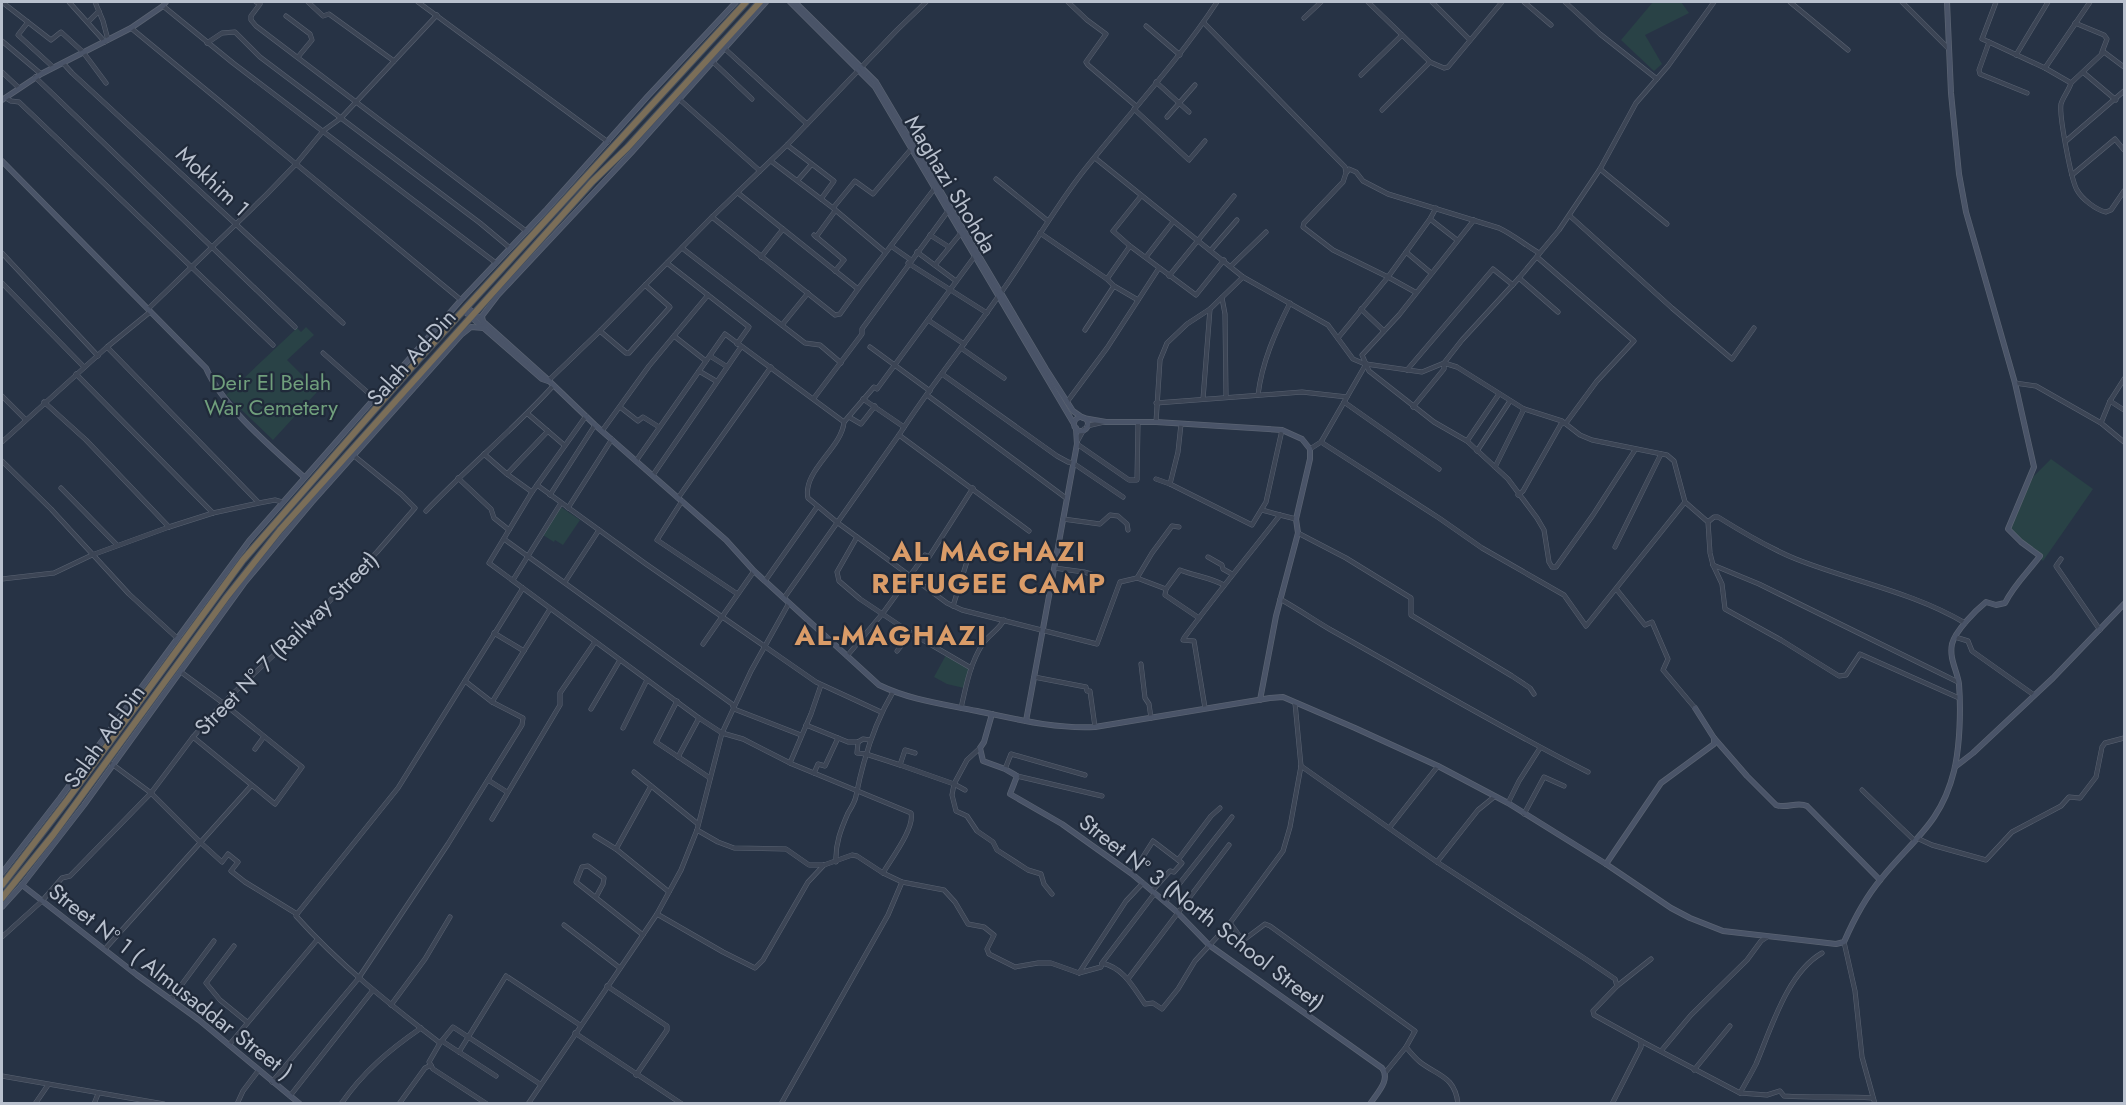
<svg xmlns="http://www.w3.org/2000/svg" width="2126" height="1105" viewBox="0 0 2126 1105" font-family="Jost,sans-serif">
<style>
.green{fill:#294246}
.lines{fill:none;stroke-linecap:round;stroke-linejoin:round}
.street-casing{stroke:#5a6372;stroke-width:5}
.secondary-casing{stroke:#5a6372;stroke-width:6}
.highway-casing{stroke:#46505f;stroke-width:8}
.street{stroke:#3c4555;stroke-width:4}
.secondary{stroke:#4a5468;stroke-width:4.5}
.highway{stroke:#7b6e58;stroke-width:6}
.labels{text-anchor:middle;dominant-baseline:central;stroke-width:4.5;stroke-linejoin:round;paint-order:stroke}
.street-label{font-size:22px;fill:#b9c1ce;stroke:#202a3a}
.park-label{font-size:22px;fill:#709f7c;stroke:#202a3a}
.district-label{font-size:28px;font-weight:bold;letter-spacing:1.5px;fill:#da9c68;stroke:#202a3a}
</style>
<rect width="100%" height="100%" fill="#273345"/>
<g class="green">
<polygon points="1653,2 1681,2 1689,13 1645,35 1662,64 1654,71 1621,40"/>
<polygon points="306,327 314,335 287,360 318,391 273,440 226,395 297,328 301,332"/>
<polygon points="2051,459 2093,489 2043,561 2007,526 2034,476"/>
<polygon points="561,507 580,520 563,545 555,540 554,542 543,535"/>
<polygon points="946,655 970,668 964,688 947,684 934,677"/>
</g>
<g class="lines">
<defs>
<g id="street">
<polyline points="2,2 51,40 61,32 83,52 106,83"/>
<polyline points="69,2 105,42"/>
<polyline points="95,2 103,21 108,40"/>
<polyline points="256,2 260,4 251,16 251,20 256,26 526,231"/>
<polyline points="308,2 323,16 329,14 394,61"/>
<polyline points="418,2 608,142"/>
<polyline points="1068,2 1087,20 1106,34 1086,62 1088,65 1136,106"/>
<polyline points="1368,2 1430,62 1444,68 1448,67 1502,2"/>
<polyline points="1432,2 1470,40"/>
<polyline points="1524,2 1551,25"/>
<polyline points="1565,2 1600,34 1657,79"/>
<polyline points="1790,2 1848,50"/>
<polyline points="1902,2 1949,49"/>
<polyline points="1996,2 1982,39 1989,42 1979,70 1980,74 2027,93"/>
<polyline points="163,6 233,63 496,263"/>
<polyline points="286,16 310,34 312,40 298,57"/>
<polyline points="1304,18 1321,2"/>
<polyline points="28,22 18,35 53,67"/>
<polyline points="88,22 99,11"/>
<polyline points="1204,23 1345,167 1346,173 1343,182 1304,223 1303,227 1333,250 1388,277 1415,292"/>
<polyline points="2075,23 2104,35 2107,39 2102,52"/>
<polyline points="1146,26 1180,55"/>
<polyline points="131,28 461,300"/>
<polyline points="2,41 41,74"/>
<path d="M 1989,42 L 2045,68 L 2071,83 C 2069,90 2063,97 2061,104 C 2059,115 2071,180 2077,190 C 2082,199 2096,210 2106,212 L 2111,210 L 2124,191"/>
<polyline points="207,43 222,33 235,32 260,57 480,223 510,248"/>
<polyline points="724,48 807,124"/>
<polyline points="2016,55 2048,2"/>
<polyline points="712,61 752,99"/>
<polyline points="63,63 72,73 343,323"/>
<polyline points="2045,68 2090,2"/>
<polyline points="2,72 19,88"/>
<polyline points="2084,73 2116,100"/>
<polyline points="1361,75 1402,35"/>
<polyline points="35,77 295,327"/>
<polyline points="1156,82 1189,112"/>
<polyline points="2071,83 2104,52 2124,67"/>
<polyline points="6,98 11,101 19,102 273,345"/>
<polyline points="679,99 760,171"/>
<polyline points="1134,109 1189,160 1205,141"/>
<polyline points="1382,110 1430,62"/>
<polyline points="1167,117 1195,85"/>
<polyline points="2066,141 2124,91"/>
<polyline points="787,145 834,181 821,199"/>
<polyline points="1095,158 1243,277 1328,325 1353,359 1365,364"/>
<polyline points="771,161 833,208 885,252"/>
<polyline points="1600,169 1667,224"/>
<path d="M 1347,172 L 1349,169 L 1356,172 L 1363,181 L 1388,194 L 1499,228 C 1514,235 1525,245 1539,253"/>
<polyline points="2072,175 2115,139 2124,150"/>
<polyline points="996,179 1048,221"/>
<polyline points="798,180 811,165"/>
<polyline points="738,193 858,289 935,188"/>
<polyline points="1141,196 1113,231 1130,246 1196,295 1224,260"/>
<polyline points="833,208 855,181 873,194 912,148"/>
<polyline points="1570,216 1672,308 1732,359 1754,328"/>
<polyline points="712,217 835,315 840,314 858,289"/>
<polyline points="1430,219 1457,240"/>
<polyline points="1474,220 1399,315 1362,355 1369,371 1434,422 1467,441 1508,479 1537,518 1544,530 1549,562 1552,567 1556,567 1593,515 1635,450"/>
<polyline points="1040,233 1107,279 1114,286 1138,300"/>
<polyline points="814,235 844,260 835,271"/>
<polyline points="930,235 949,247"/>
<polyline points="816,237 835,211"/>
<polyline points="891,246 911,260"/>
<polyline points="682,248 805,343 820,345 841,363"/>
<polyline points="1211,250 1237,220"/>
<polyline points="917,252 956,281"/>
<polyline points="1406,252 1431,273"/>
<polyline points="2,253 98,356"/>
<polyline points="761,257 783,229"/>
<polyline points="1146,257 1173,222"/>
<polyline points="667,263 749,327 737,344"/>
<polyline points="908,263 987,313"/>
<polyline points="935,265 961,233"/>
<polyline points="1231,266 1266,232"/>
<polyline points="1169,276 1234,196"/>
<polyline points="1519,278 1558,312"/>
<polyline points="1107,279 1130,246"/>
<polyline points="2,283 84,367"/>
<polyline points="1222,298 1225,314 1226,397"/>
<polyline points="148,309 266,195 296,164 323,131 341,118 437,15"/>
<polyline points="1361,309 1384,331"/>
<polyline points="928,320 964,344"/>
<polyline points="782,325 808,293"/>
<polyline points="1085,330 1114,286"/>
<polyline points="600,331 626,353 629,353 670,307 645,285"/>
<polyline points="674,336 706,361"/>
<polyline points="1338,338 1388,277 1430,219 1436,208"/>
<polyline points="107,347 258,502"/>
<polyline points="870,347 930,391"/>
<polyline points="961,348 1004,378"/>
<polyline points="323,353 374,398"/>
<polyline points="710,356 726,366"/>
<polyline points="1407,370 1493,269 1513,285"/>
<polyline points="699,371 716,381"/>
<polyline points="76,374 213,513"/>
<polyline points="942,374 1057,456 1068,462 1073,463 1123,497"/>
<polyline points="548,381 600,331 712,217 787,145 897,30 926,2"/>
<polyline points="2015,383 2036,386 2101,423 2124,442"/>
<polyline points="927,395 1066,498"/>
<path d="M 1258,395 C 1262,362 1275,333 1290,303"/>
<polyline points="2,396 25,419"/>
<polyline points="814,398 862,334 862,329 948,211"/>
<polyline points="863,399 904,427"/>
<polyline points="1203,399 1210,309"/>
<polyline points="2110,401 2124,410"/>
<polyline points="44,402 86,440 169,527"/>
<polyline points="1067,402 1107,348 1159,268"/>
<polyline points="1344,402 1439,469"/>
<polyline points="1156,403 1302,392 1347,397"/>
<polyline points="620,407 638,421 643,417 659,427"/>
<polyline points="1413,407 1444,369 1444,363 1457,367 1524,409 1562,421 1580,435 1592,440 1667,455 1674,461 1685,502 1708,522 1710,553 1713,565 1722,584 1725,609 1781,640 1839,676 1846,675 1860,654 1959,698"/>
<polyline points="528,414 564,445"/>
<path d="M 586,416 L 532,492 L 489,563 L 699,718 L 722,733 L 743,739 L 792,764 L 911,813 C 915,828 891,859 883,873"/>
<polyline points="849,417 861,424 875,406"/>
<path d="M 844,422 C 842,448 802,471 808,498 L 838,523 L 947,603 L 962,610 L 1097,644 L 1120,582 L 1137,578 L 1152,553 L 1172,526 L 1179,527"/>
<polyline points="1156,422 1160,360 1167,343 1187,324 1210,309 1243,277"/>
<polyline points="2101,423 2110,401 2124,379"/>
<polyline points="1087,426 1104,422"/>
<polyline points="602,431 649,366 708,295"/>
<polyline points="1078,440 1084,429"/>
<polyline points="1467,441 1499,394"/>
<polyline points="2,442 107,347 150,312"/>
<polyline points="1321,442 1439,518 1482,548 1564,595 1586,626 1685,502"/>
<polyline points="1077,444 1129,480 1137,480 1138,423"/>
<polyline points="1310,449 1321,442 1366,364 1422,372 1444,363 1462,340 1519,278 1559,230 1600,169 1636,103 1668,66 1714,2"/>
<polyline points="1477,451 1510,401"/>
<polyline points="484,454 507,474 532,492"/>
<polyline points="2,461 51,509 129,594 177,638"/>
<polyline points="636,461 725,334 844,422 874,387 877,389 975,256"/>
<polyline points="1495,467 1524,409"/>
<polyline points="507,474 548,431"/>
<polyline points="653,475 741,347"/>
<polyline points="458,478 491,509 494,518 509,530"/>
<polyline points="1156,479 1170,484 1252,525 1266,502 1282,430"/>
<polyline points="1170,484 1178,452 1181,424"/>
<polyline points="537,485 646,564 816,682 881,712"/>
<polyline points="61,488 117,545"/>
<polyline points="550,495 595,425"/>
<polyline points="1518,495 1523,491 1561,424 1566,423 1597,381 1634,341 1537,257"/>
<polyline points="678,498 771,367"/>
<polyline points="682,501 657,540 736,593"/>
<polyline points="568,508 612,439"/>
<polyline points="1262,510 1280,515"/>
<path d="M 426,511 C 467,468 513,430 553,386"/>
<polyline points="1063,519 1100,524 1110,515 1118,516 1127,524 1128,530"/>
<path d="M 1708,522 L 1714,517 L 1718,517 C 1742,532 1769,548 1796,559 C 1851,581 1913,592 1965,623"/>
<path d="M 1029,531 L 899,435 C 930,386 967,342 1000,294 C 1028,255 1052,212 1082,173 C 1127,116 1177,63 1217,2"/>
<polyline points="1298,533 1346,558 1411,598 1411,615 1512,676 1530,688 1534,694"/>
<polyline points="857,537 837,572 839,581 860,599 911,633 971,668"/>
<polyline points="504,539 732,704 734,709 801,735"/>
<polyline points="1615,547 1661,454"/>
<polyline points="1208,557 1222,565 1223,569 1232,574"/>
<polyline points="2061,559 2056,566 2100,630"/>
<polyline points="1713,565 1759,584 1958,682"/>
<polyline points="1054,568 1084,572 1098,576"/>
<polyline points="1137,578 1166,589 1165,595 1199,618"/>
<polyline points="2,579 54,573 92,555 169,527 213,513 259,503 275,500 282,502"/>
<polyline points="513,580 561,503"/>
<polyline points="765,581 817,507"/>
<polyline points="565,582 599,530"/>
<path d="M 1166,589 L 1180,570 C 1195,576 1209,577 1224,585"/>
<polyline points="1617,590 1645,625 1652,622 1668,659 1663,670 1695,708"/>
<polyline points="784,598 899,435"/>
<path d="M 1280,599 C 1298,609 1314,620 1331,630 C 1417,678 1501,728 1588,772"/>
<polyline points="953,606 969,555"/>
<polyline points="494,633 524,651"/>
<polyline points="1955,637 1968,641 1972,651 2034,695"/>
<polyline points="703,644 754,571"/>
<polyline points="897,651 911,633"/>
<polyline points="847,656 883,613 925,555 929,557 973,488"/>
<polyline points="1141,664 1145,698 1149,704 1151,718"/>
<polyline points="181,672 223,703 302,767 275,804 193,737"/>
<polyline points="1034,677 1086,687 1087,691 1090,691 1095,727"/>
<polyline points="677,701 656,742 710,778"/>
<polyline points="492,702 550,609"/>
<path d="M 961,708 C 966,686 970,664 982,645 C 988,635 998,631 1004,620"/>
<path d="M 1205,708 L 1194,641 L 1183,640 L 1184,638 C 1215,596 1248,556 1280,515 L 1296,519"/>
<polyline points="591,709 620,660"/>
<polyline points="806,725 848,742 858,742 857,753 866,754 900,765 954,784 967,760 980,748"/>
<polyline points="623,728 647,680"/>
<polyline points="858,742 863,739 870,740"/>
<polyline points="255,749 263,738"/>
<polyline points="678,757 699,718"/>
<polyline points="790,763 811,714 821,685"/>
<polyline points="112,764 151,793 200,842 222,862 228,854 238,862 231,871 245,882 297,914"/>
<polyline points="900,765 905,750 915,753"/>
<polyline points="1301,766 1437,862 1587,960 1615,979 1617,986"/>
<polyline points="1005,769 1011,754 1085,775"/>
<polyline points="634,772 698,824"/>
<polyline points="814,773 818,764 825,766 838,738"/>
<polyline points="1017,776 1102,796"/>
<polyline points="488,780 507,792"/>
<polyline points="965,790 954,784 952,795 956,811 967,816 977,831 993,842 997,850 1028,870 1041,874 1044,884 1052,894"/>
<polyline points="1862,790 1915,841"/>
<polyline points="1508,803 1519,781 1540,748"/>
<polyline points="1524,814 1544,777 1564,786"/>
<polyline points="492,819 560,705 560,693 595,642"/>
<polyline points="1390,827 1438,766"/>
<path d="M 697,830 L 718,842 L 734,848 L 786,849 L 809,865 L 824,865 L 852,855 L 857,856 L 883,873 L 902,882 L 944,890 L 955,902 L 968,924 L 984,927 L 994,935 L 987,949 L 989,954 L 1015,967 L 1038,963 L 1051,963 L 1079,973 L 1101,967 L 1102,963 C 1124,968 1133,987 1145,1004 L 1153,1003 L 1162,1009 L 1178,989 L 1195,961 L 1230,923 L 1283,851 L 1290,827 L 1301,766 L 1295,703"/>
<polyline points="595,836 616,849 669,892"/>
<polyline points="1919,839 1932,845 1986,860 2012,832 2061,806 2069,797 2080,798 2096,777 2102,747 2105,743 2124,738"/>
<polyline points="616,849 651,786"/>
<path d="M 836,862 C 835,844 841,829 848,813 C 851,808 855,802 856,796 C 863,760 874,724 893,692"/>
<polyline points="1437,862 1478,810 1494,797"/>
<polyline points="1132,874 1153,841 1178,860"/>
<polyline points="1152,891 1170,871 1174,872 1182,863 1178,860 1211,816 1220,808"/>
<polyline points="596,897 603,884 604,878 588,866 582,867 576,882 643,935"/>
<polyline points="1165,902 1232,817"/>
<polyline points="297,914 398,788 523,588"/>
<path d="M 297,914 L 296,916 C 340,965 388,1003 440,1043"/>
<polyline points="657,914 723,952 755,968 763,960 808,882 824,865"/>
<path d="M 1230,923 L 1241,938 L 1245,939 L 1265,924 L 1270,926 L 1415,1031 L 1406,1047 C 1410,1052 1415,1058 1420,1062 C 1438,1076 1455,1076 1458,1104"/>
<polyline points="564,925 620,968"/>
<polyline points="2,937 42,901 62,878 70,876 151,793 193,737 223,703 317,614 377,552 415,508 401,494 353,455"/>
<polyline points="1844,942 1855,991 1862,1057 1875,1104"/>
<polyline points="234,946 206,983 220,1000 247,1022"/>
<polyline points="105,949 251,786"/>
<polyline points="1102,963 1155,893"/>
<polyline points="1079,973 1126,901 1143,883"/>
<polyline points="1128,979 1229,845"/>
<polyline points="607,986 667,1026 667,1030 636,1075"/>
<polyline points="171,999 214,941"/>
<polyline points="391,1005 425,959 450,917"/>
<polyline points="575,1033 682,1104"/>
<polyline points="442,1041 496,1076"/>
<path d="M 1641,1041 L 1740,1093 L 1767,1095 L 1780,1091 L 1784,1096 C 1814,1098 1843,1096 1873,1098"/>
<polyline points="229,1045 317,940"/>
<polyline points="1661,1051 1691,1015 1747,960 1761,941 1767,937"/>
<polyline points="459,1052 506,976 580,1025"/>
<polyline points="1694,1070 1730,1026"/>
<polyline points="1385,1073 1406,1047"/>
<polyline points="2,1076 164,1104"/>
<polyline points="272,1082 358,979 448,844 522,725 523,718 492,702 465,681"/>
<path d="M 1740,1093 C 1745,1084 1751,1074 1756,1064 C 1771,1029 1787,973 1822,953"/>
<polyline points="290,1096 373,990"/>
<polyline points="35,1104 48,1085"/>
<polyline points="94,1104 98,1094"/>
<polyline points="237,1104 243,1091 258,1071"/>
<path d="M 341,1104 C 363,1072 389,1050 421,1028"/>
<polyline points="399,1104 425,1068 431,1065"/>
<polyline points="487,1104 433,1069 429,1062 440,1043 453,1027 540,1084"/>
<polyline points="528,1104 657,914 681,870 697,830 722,733 751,671 789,603"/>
<polyline points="781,1104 888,915 902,882"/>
<polyline points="1612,1104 1641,1047 1641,1041 1594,1015 1593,1011 1617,986 1651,959"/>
</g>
<g id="secondary">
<polyline points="790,2 875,87 1074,424"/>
<polyline points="795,2 876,82 1046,369 1073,411 1083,418 1106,422 1156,422 1282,430 1302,439 1310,449 1310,459 1296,519 1298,533 1276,616 1260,700"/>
<polyline points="2,100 41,74 131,28 163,6 166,2"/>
<path d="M 2,161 L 206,368 C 223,407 272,448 304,477"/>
<path d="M 468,308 L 545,377 L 595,425 L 726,540 L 754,571 L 879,685 C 910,700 943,704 977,711 C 1016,719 1054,729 1095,727 L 1270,698 L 1283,697 L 1355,728 L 1438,766 L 1508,803 L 1606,864 L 1671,908 L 1690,918 L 1723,931 L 1836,944 L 1844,942 C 1854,919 1865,898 1881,879 C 1912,840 1941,824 1954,771 C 1960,746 1961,709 1959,684 C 1957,670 1949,659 1952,644 C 1955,631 1976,610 1986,602 L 1996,605 L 2005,603 C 2014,585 2028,572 2040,556 L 2021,542 L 2008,529 L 2034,467 L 2015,383 L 1966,212 L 1959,174 L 1951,93 L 1947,2"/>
<polyline points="464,311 542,379 548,381"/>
<polyline points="483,322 482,316 498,295 631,153 766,2"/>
<circle cx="1081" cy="424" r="7"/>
<path d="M 992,714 L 984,742 L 980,748 L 983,761 L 1005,769 L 1017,776 L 1010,794 L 1062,824 L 1132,874 L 1177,912 L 1209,945 L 1382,1068 C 1391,1080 1377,1093 1370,1104"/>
<polyline points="1026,721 1077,444 1076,428"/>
<path d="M 1714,738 L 1747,776 L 1776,805 C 1787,809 1797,801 1807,806 L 1880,880"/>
<polyline points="1955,767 1973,753 2053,678 2124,604"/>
<polyline points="1606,864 1661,783 1714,744 1714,738 1695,708"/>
<polyline points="2,873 60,798 249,541 461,300 547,209 648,96 736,2"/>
<polyline points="22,885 137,975 199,1020 300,1104"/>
<polyline points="2,907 22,885 84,805 245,582 312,502 461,335 471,327 484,328"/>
</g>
<g id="highway">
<polyline points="2,885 68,799 243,560 418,360 746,2"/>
<polyline points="2,898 53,835 226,598 280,530 541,239 592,182 628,147 760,2"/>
</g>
</defs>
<use href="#street" class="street-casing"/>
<use href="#secondary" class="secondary-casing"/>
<use href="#highway" class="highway-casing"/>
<use href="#street" class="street"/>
<use href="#secondary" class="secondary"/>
<use href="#highway" class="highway"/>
</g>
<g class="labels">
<g class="street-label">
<text transform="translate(213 181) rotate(43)">Mokhim 1</text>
<text transform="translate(951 184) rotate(59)">Maghazi Shohda</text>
<text transform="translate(411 357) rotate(-48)">Salah Ad-Din</text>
<text transform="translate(286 643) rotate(-45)">Street N° 7 (Railway Street)</text>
<text transform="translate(104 736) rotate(-54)">Salah Ad-Din</text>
<text transform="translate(1202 912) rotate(38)">Street N° 3 (North School Street)</text>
<text transform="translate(171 981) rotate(38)">Street N° 1 ( Almusaddar Street )</text>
</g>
<g class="park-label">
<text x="271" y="382">Deir El Belah<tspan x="271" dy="25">War Cemetery</tspan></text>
</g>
<g class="district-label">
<text x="989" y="551">AL MAGHAZI<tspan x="989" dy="32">REFUGEE CAMP</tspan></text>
<text x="891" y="635">AL-MAGHAZI</text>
</g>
</g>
<rect width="2126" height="1105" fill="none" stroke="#b9c1ce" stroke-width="6"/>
</svg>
